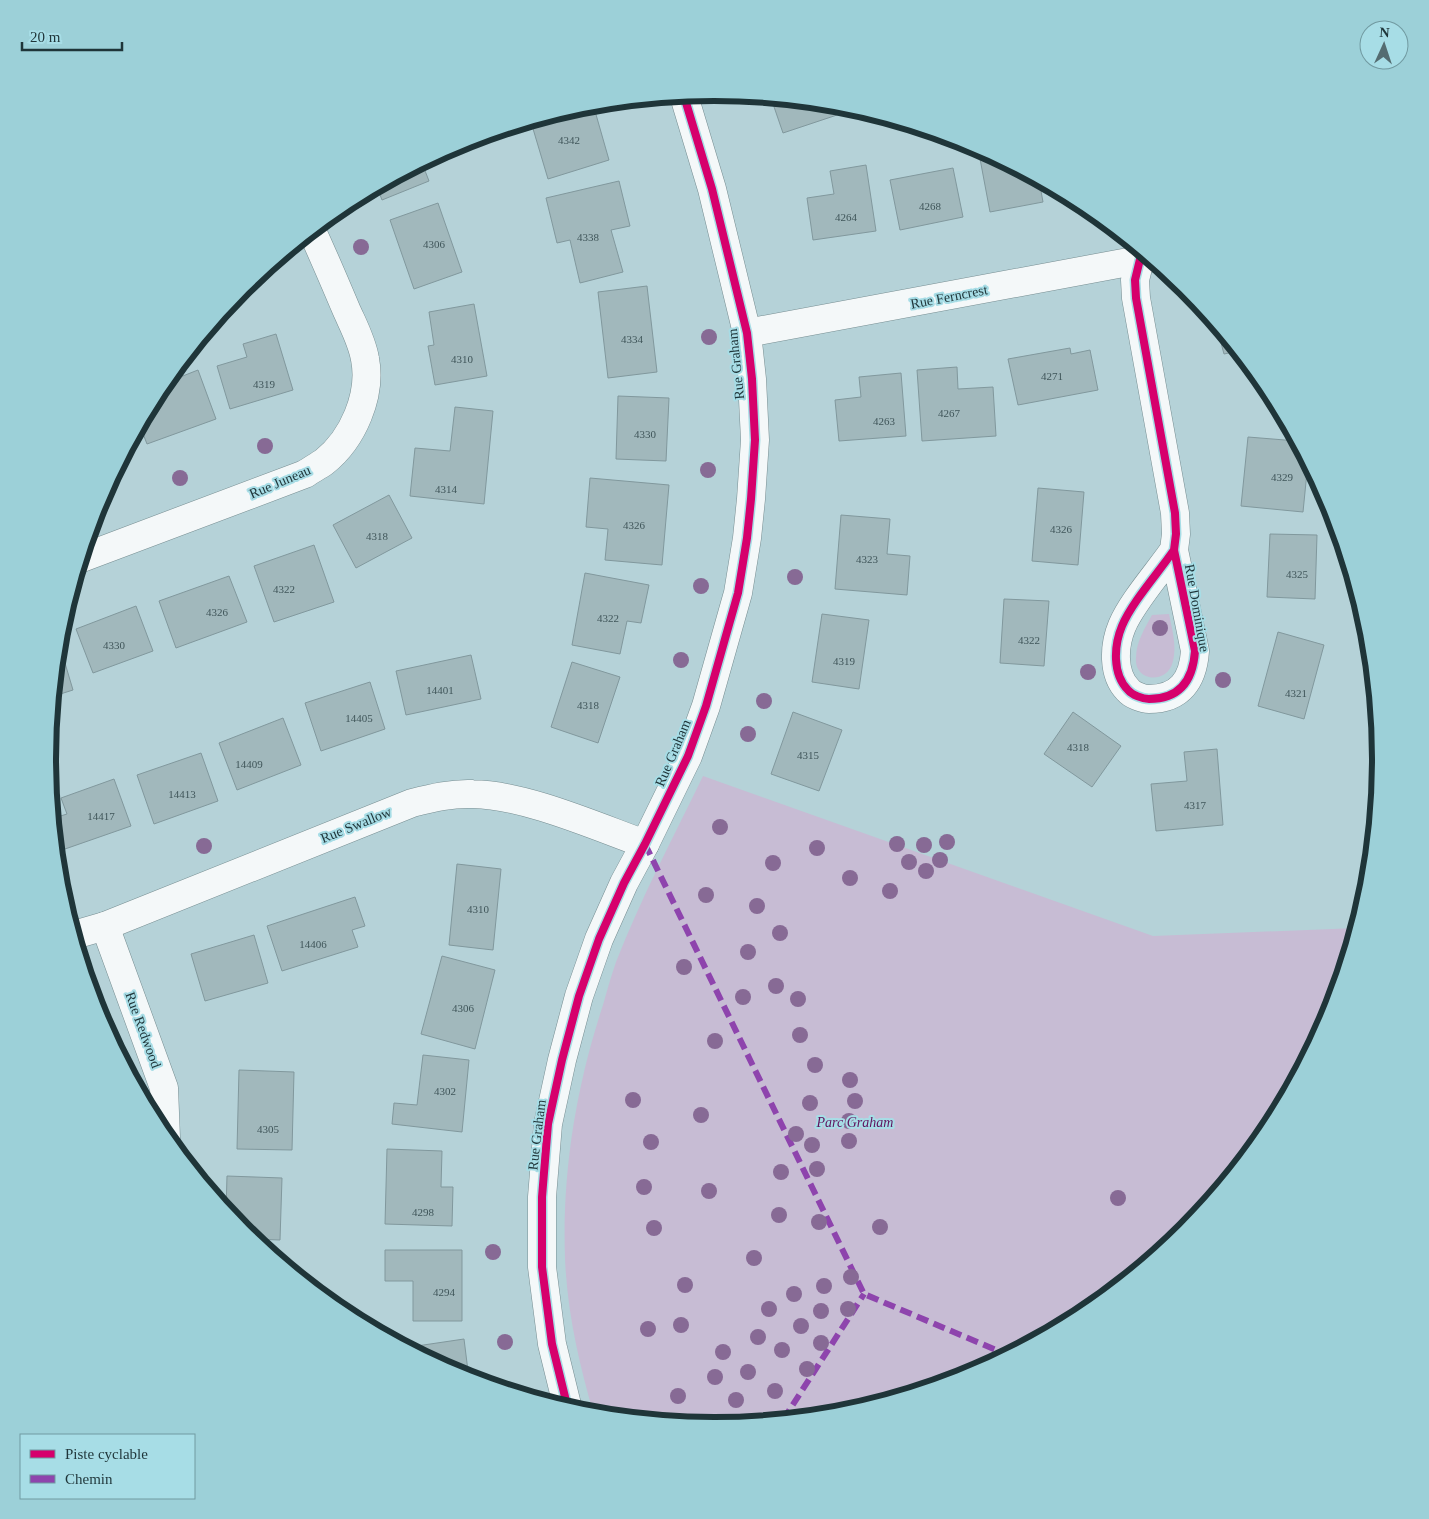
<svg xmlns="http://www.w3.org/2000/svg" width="1429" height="1519" viewBox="0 0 1429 1519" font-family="Georgia,serif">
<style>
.green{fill:#c7bcd4}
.building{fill:#a1b8bc;stroke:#81989d}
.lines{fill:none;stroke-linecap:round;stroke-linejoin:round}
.street-casing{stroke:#768d91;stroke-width:29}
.street{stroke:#f4f8f9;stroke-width:28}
.quiet{stroke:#8e44ad;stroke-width:6;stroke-dasharray:12 6;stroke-linecap:butt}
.cycleway-casing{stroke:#a7dde6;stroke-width:11}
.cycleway{stroke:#d6006c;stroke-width:8}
.tree{fill:#876a95}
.labels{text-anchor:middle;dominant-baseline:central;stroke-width:4;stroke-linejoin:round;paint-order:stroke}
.number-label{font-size:11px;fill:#40565a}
.street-label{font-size:14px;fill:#1f3539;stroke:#a7dde6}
.park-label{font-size:14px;font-style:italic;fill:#61145e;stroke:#a7dde6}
.rim{fill:none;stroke:#1f3539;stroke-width:6}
</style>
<rect width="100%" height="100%" fill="#b5d2d8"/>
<g class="green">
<path d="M 1169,614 C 1172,629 1177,646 1173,661 C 1168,685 1134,682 1136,658 C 1136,642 1145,628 1152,615 Z"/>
<path d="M 703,776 L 1153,936 L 1357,928 L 1331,1015 L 1269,1130 L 1186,1231 L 1085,1314 L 969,1376 L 844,1414 L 714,1426 L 594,1415 C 579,1364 567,1311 565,1258 C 562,1172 576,1087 603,1005 C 607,991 611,976 616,962 C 641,898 673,838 703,776 Z"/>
</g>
<g class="building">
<polygon points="771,98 845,105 855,109 783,133"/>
<polygon points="593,104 609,160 548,179 531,122 585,105"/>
<polygon points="978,148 1039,180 1043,202 990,212"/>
<polygon points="422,163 429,181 382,200 377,187"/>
<polygon points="866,165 876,231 813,240 807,198 834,194 830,171"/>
<polygon points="953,168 963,217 900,230 890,180"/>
<polygon points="619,181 630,226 611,230 623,272 580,283 570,240 557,243 546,198"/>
<polygon points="438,203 462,272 414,289 390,220"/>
<polygon points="647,286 657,372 608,378 598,292"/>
<polygon points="474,304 487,376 435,385 428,346 434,345 429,312"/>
<polygon points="1216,324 1238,351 1224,354"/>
<polygon points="276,334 293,390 230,409 217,366 247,357 243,344"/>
<polygon points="1070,348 1071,354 1090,350 1098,390 1018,405 1008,359"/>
<polygon points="957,367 958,389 993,387 996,436 922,441 917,370"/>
<polygon points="198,370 216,419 147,444 140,426 160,389 165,383"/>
<polygon points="901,373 906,436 839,441 835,400 861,397 859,377"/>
<polygon points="618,396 669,398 666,461 616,459"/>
<polygon points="455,407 493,411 484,504 410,496 415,448 450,451"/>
<polygon points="1248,437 1297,441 1308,462 1303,512 1241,506"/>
<polygon points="590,478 669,485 662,565 605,560 608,529 586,527"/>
<polygon points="1038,488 1084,492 1078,565 1032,561"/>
<polygon points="389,495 412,538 356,568 333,525"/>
<polygon points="841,515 890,519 887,554 910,556 907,595 835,589"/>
<polygon points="1270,534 1317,535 1315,599 1267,597"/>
<polygon points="314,545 334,602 274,622 254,566"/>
<polygon points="585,573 649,585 641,623 627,621 620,654 572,645"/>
<polygon points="229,576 247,622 176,648 159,601"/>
<polygon points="1004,599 1049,601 1044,666 1000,663"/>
<polygon points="136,606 153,651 93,673 76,629"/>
<polygon points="822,614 869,620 859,689 812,682"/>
<polygon points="1278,632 1324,645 1304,719 1258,706"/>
<polygon points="59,643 73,690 54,696"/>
<polygon points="471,655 481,699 406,715 396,671"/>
<polygon points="572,662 620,677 598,743 551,727"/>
<polygon points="370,682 385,729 321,751 305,703"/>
<polygon points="793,712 842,730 819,791 771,774"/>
<polygon points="1073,712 1121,746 1092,787 1044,754"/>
<polygon points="283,718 301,765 237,790 219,743"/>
<polygon points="1217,749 1223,825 1156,831 1151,784 1187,781 1184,752"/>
<polygon points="201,753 218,801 154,824 137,775"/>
<polygon points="114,779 131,826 65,849 54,818 67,814 61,798"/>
<polygon points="457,864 501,869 493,950 449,945"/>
<polygon points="355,897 365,926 352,930 358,947 282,971 267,926"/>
<polygon points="254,935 268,983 205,1001 191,954"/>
<polygon points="442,956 495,970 475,1049 421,1034"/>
<polygon points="423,1055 469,1060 462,1132 392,1124 394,1103 417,1105"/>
<polygon points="239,1070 294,1072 292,1150 237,1149"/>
<polygon points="387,1149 442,1151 441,1187 453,1187 452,1226 385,1224"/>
<polygon points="227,1176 282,1178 280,1240 253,1239 243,1231 240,1228 241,1216 230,1216 226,1211"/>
<polygon points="385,1250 462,1250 462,1321 413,1321 413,1281 385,1281"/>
<polygon points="464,1339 469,1379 459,1376 410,1349 410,1347"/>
</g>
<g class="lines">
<defs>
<g id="street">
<path d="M 1142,251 L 1135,280 L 1136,298 L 1175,513 L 1176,534 L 1174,550 L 1195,651 C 1193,680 1180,699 1149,699 C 1143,699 1132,695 1128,690 C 1112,674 1114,645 1122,626 C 1132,602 1159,572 1174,550"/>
<polyline points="747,333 1150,258"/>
<path d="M 82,558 L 305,474 C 311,470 318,466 324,462 C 353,439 372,395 365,359 C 362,341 353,325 346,309 C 335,283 324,257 312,231"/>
<polyline points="105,926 164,1088 166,1138"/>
<path d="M 74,935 L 105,926 L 412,803 C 432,798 452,793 473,794 C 525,795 595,826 645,844"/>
<polyline points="568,1409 552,1344 542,1267 542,1197 548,1124 562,1060 579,996 599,939 624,883 645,844 688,756 706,706 738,593 747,538 751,499 755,440 752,379 747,333 712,189 684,96"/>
</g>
</defs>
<use href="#street" class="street-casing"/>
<use href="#street" class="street"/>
<g class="quiet">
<polyline points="645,844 864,1294 1008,1355"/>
<polyline points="783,1420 864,1294"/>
</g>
<defs>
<g id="cycleway">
<path d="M 1142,251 L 1135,280 L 1136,298 L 1175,513 L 1176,534 L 1174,550 L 1195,651 C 1193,680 1180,699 1149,699 C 1143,699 1132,695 1128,690 C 1112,674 1114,645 1122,626 C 1132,602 1159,572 1174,550"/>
<polyline points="568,1409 552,1344 542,1267 542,1197 548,1124 562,1060 579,996 599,939 624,883 645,844 688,756 706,706 738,593 747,538 751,499 755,440 752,379 747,333 712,189 684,96"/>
</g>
</defs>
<use href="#cycleway" class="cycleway-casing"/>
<use href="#cycleway" class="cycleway"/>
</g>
<g class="tree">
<circle cx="361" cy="247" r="8"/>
<circle cx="709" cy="337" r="8"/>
<circle cx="265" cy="446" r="8"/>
<circle cx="708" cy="470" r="8"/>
<circle cx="180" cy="478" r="8"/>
<circle cx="795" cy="577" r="8"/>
<circle cx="701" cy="586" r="8"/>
<circle cx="1160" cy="628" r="8"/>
<circle cx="681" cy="660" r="8"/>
<circle cx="1088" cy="672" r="8"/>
<circle cx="1223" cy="680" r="8"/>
<circle cx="764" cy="701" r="8"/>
<circle cx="748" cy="734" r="8"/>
<circle cx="720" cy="827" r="8"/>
<circle cx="947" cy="842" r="8"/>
<circle cx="897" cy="844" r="8"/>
<circle cx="924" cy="845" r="8"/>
<circle cx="204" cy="846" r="8"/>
<circle cx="817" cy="848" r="8"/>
<circle cx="940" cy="860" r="8"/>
<circle cx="909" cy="862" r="8"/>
<circle cx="773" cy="863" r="8"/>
<circle cx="926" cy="871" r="8"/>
<circle cx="850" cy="878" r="8"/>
<circle cx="890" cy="891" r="8"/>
<circle cx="706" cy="895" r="8"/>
<circle cx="757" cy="906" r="8"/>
<circle cx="780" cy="933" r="8"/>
<circle cx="748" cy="952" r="8"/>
<circle cx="684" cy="967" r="8"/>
<circle cx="776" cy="986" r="8"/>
<circle cx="743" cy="997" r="8"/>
<circle cx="798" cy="999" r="8"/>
<circle cx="800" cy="1035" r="8"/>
<circle cx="715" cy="1041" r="8"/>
<circle cx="815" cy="1065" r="8"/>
<circle cx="850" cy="1080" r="8"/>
<circle cx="633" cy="1100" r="8"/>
<circle cx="855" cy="1101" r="8"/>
<circle cx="810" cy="1103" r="8"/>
<circle cx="701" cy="1115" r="8"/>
<circle cx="849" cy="1121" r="8"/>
<circle cx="796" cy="1134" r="8"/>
<circle cx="849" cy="1141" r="8"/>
<circle cx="651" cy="1142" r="8"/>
<circle cx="812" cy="1145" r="8"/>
<circle cx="817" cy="1169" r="8"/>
<circle cx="781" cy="1172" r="8"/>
<circle cx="644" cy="1187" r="8"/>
<circle cx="709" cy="1191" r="8"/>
<circle cx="1118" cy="1198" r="8"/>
<circle cx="779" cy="1215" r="8"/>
<circle cx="819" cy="1222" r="8"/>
<circle cx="880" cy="1227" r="8"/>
<circle cx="654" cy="1228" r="8"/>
<circle cx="493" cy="1252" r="8"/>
<circle cx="754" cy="1258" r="8"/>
<circle cx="851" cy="1277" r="8"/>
<circle cx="685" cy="1285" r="8"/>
<circle cx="824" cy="1286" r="8"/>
<circle cx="794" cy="1294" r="8"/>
<circle cx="769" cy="1309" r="8"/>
<circle cx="848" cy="1309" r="8"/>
<circle cx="821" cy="1311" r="8"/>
<circle cx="681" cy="1325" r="8"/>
<circle cx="801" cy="1326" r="8"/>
<circle cx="648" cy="1329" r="8"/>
<circle cx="758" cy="1337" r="8"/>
<circle cx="505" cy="1342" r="8"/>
<circle cx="821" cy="1343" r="8"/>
<circle cx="782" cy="1350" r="8"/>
<circle cx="723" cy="1352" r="8"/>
<circle cx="807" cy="1369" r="8"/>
<circle cx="748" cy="1372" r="8"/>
<circle cx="715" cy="1377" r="8"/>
<circle cx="775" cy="1391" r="8"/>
<circle cx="678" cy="1396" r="8"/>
<circle cx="736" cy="1400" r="8"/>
</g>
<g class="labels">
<g class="number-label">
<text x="569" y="140">4342</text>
<text x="930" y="206">4268</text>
<text x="846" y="217">4264</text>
<text x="588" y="237">4338</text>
<text x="434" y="244">4306</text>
<text x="632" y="339">4334</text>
<text x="462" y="359">4310</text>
<text x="1052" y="376">4271</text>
<text x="264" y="384">4319</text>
<text x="949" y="413">4267</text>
<text x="884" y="421">4263</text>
<text x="645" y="434">4330</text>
<text x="1282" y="477">4329</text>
<text x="446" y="489">4314</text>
<text x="634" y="525">4326</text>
<text x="1061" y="529">4326</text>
<text x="377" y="536">4318</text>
<text x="867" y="559">4323</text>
<text x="1297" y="574">4325</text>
<text x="284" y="589">4322</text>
<text x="217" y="612">4326</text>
<text x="608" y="618">4322</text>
<text x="1029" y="640">4322</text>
<text x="114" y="645">4330</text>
<text x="844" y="661">4319</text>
<text x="440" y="690">14401</text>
<text x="1296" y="693">4321</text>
<text x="588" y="705">4318</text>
<text x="359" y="718">14405</text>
<text x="1078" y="747">4318</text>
<text x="808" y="755">4315</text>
<text x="249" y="764">14409</text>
<text x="182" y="794">14413</text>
<text x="1195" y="805">4317</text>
<text x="101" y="816">14417</text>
<text x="478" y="909">4310</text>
<text x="313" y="944">14406</text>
<text x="463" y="1008">4306</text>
<text x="445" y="1091">4302</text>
<text x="268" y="1129">4305</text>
<text x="423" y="1212">4298</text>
<text x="444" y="1292">4294</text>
</g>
<g class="street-label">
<text transform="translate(949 297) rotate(-11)">Rue Ferncrest</text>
<text transform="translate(736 364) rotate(-96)">Rue Graham</text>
<text transform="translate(280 482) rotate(-23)">Rue Juneau</text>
<text transform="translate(1197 608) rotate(80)">Rue Dominique</text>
<text transform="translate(673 753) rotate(-67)">Rue Graham</text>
<text transform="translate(356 825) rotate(-22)">Rue Swallow</text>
<text transform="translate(143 1030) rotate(70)">Rue Redwood</text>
<text transform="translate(537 1135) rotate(-83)">Rue Graham</text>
</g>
<g class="park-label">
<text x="855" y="1122">Parc Graham</text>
</g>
</g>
<path d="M0 0H1429V1519H0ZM56 759a658 658 0 1 1 1316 0a658 658 0 1 1-1316 0Z" fill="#9cd0d8" fill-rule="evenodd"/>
<path class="rim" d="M56 759a658 658 0 1 1 1316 0a658 658 0 1 1-1316 0Z"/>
<rect x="20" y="1434" width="175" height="65" fill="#a7dde6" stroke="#719aa1"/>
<rect x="30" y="1450" width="25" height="8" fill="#d6006c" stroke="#719aa1"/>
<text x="65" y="1459" font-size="15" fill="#1f3539">Piste cyclable</text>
<rect x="30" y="1475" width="25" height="8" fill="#8e44ad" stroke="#719aa1"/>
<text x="65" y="1484" font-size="15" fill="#1f3539">Chemin</text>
<g transform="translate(1384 45) rotate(3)"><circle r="24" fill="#a7dde6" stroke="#719aa1"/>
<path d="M0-4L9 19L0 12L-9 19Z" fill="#546c71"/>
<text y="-8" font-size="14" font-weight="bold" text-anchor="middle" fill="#1f3539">N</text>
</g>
<path d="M22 42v8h100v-8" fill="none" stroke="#1f3539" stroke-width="2.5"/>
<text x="30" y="42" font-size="15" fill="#1f3539" stroke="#a7dde6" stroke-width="4" paint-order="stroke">20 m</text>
</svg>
